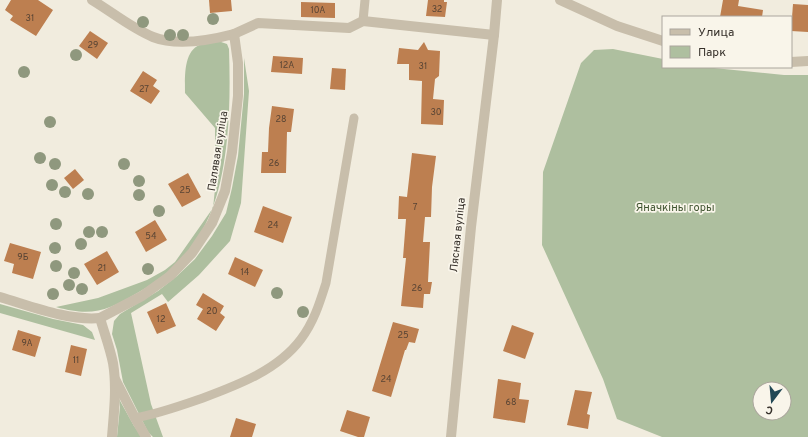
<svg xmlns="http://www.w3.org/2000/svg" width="808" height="437" viewBox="0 0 808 437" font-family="Overpass,sans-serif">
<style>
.green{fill:#aebf9f;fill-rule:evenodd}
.building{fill:#bd7f50}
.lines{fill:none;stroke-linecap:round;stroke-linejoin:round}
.lane{stroke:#c8beab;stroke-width:9}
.street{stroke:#c8beab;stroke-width:10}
.tree{fill:#8f987e}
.labels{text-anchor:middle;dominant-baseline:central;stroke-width:3.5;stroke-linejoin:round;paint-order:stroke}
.number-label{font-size:9px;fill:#584434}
.street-label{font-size:11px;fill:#36302a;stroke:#f9f5ea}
.park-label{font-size:11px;fill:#3f532f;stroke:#f9f5ea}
</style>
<rect width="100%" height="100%" fill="#f1ecde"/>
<g class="green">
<path d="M 221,42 L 227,44 L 229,49 C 230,80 230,109 227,139 C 220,208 201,256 139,292 C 107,311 92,317 56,307 L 98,298 L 147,280 L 165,270 L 175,262 L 213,208 L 215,189 L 215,128 L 185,93 C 185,77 183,48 203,44 C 209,42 215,42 221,42 Z"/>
<path d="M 613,49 L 663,59 L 663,67 L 704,67 L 784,75 L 808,75 L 808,437 L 662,437 L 617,419 L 603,379 L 542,245 L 543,172 L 581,63 L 594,50 ZM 760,389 L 784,389 L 784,413 L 760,413 Z"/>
<polygon points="244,58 249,91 241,203 230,241 199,275 168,302 162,294 131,313 151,404 163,437 153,437 148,432 123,382 117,350 112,334 114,321 120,314 158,291 177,276 195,259 212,236 226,213 232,188 238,156 244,94"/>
<polygon points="0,304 53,319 83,325 92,332 95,340 0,313"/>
<polygon points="119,399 134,426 142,437 117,437 120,407"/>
</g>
<g class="building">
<polygon points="11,0 38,0 53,10 36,36 10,20 13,16 5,10"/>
<polygon points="209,0 231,0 232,11 210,13"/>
<polygon points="428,0 444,0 444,2 447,2 445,17 426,16"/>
<polygon points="723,0 739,0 738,6 763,10 762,17 720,17"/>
<polygon points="301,2 335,3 335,18 301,17"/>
<polygon points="793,4 808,5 808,32 791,31"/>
<polygon points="90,31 108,43 97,59 79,46"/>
<polygon points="424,42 428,50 440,51 439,76 435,79 433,99 444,100 443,125 421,124 422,81 409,80 409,64 397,64 399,48 418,50"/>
<polygon points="273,56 303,58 302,74 271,72"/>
<polygon points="332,68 346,69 345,90 330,89"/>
<polygon points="143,71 157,80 153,86 160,91 151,104 130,91"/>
<polygon points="272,106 294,109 291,132 287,132 286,173 261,173 262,152 268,152 269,128"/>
<polygon points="412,153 436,156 432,187 431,217 425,217 423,242 430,242 428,282 432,282 430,294 424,294 423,308 401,306 406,258 403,258 406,219 398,219 399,196 407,197"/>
<polygon points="75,169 84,180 73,189 64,178"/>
<polygon points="188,173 201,197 182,207 168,184"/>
<polygon points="263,206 292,217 283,243 254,232"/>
<polygon points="155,220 167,240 146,252 135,232"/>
<polygon points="10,243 41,252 33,279 12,273 14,264 4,261"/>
<polygon points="107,251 119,272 97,285 84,264"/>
<polygon points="235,257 263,270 255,287 228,274"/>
<polygon points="203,293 224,306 220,313 225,317 216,331 197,319 203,309 196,305"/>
<polygon points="166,303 176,326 157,334 147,312"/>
<polygon points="393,322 419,329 415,343 409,342 406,350 405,350 391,397 372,391"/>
<polygon points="512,325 534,333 525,359 503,351"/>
<polygon points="18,330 41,337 35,357 12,350"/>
<polygon points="71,345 87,349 81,376 65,372"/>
<polygon points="498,379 521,383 519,399 529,400 525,423 493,418"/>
<polygon points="575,390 592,392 587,414 590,415 588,429 567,425"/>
<polygon points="347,410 370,417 364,437 358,437 340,431"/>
<polygon points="236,418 256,424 252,437 230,437"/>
</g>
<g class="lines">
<g class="lane">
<polyline points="363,21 365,0"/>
<path d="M 135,418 C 158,414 180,406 203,398 C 238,385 278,370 301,339 C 314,322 320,302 326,283 L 354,118"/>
</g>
<g class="street">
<path d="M 92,0 C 112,12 131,28 153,37 C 176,46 211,40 234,34 L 238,63 L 238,96 L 232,152 L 225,191 L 212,223 L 192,253 L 170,276 L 142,296 L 100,318 C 104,332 110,348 113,363 C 117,387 114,412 112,437"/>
<polyline points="560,0 617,26 663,41"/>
<polyline points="234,34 258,23 349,28 363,21 494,35"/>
<polyline points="791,62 808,61"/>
<path d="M 0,297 C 31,306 68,321 100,318"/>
<polyline points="115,379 135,418 146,437"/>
<polyline points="451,437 471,227 494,35 497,0"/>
</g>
</g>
<g class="tree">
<circle cx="213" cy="19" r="6"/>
<circle cx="143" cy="22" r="6"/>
<circle cx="170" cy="35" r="6"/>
<circle cx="183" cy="35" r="6"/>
<circle cx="76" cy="55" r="6"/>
<circle cx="24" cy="72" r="6"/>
<circle cx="50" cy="122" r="6"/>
<circle cx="40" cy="158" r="6"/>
<circle cx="55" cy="164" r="6"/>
<circle cx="124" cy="164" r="6"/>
<circle cx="139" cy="181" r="6"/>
<circle cx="52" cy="185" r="6"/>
<circle cx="65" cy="192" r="6"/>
<circle cx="88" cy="194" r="6"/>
<circle cx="139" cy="195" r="6"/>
<circle cx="159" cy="211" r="6"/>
<circle cx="56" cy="224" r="6"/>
<circle cx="89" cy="232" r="6"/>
<circle cx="102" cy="232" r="6"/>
<circle cx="81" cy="244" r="6"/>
<circle cx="55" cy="248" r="6"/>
<circle cx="56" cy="266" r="6"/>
<circle cx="148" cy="269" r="6"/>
<circle cx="74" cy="273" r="6"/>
<circle cx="69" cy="285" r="6"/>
<circle cx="82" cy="289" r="6"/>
<circle cx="277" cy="293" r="6"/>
<circle cx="53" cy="294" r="6"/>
<circle cx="303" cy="312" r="6"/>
</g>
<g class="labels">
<g class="number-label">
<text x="437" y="9">32</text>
<text x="318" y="10">10А</text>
<text x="30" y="18">31</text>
<text x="93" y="45">29</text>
<text x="287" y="65">12А</text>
<text x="423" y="66">31</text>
<text x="144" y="89">27</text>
<text x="436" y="112">30</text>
<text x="281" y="119">28</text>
<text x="274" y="163">26</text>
<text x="185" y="190">25</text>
<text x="415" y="207">7</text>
<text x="273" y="225">24</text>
<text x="151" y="236">54</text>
<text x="23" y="257">9Б</text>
<text x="102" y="268">21</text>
<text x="245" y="272">14</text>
<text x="417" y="288">26</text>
<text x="212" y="311">20</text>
<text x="161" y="319">12</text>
<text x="403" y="335">25</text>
<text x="27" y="343">9А</text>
<text x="76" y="360">11</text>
<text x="386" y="379">24</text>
<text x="511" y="402">68</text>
</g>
<g class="street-label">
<text transform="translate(218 151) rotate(-81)">Палявая вуліца</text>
<text transform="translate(458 235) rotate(-84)">Лясная вуліца</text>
</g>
<g class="park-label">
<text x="675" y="208">Яначкіны горы</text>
</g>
</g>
<rect x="662" y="16" width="130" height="52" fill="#f9f5ea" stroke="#aba69d"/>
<rect x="670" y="29" width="20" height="6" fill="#c8beab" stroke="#aba69d"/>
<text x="698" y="36" font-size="12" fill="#36302a">Улица</text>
<rect x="670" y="46" width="20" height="12" fill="#aebf9f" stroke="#aba69d"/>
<text x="698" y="56" font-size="12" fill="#36302a">Парк</text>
<g transform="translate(772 401) rotate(196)"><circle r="19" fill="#f9f5ea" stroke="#aba69d"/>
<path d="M0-3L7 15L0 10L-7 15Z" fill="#224855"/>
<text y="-6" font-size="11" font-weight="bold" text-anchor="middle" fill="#36302a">С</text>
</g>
</svg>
